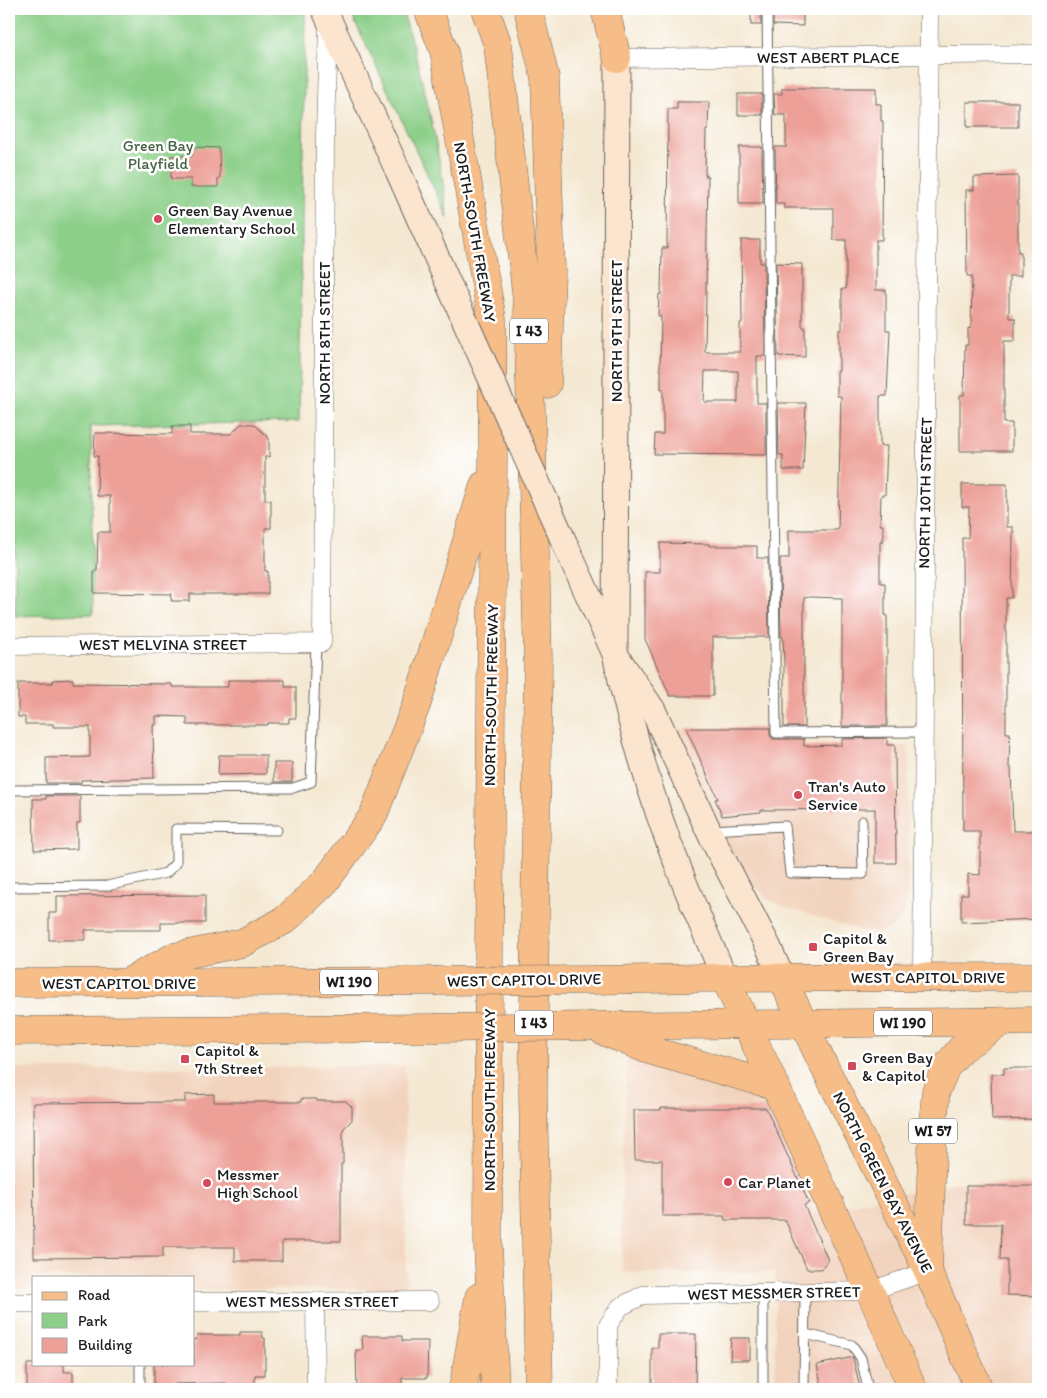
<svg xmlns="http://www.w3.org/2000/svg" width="1047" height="1398" viewBox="0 0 1047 1398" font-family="Itim,sans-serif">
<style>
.built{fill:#f2d4be}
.green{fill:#8bcf88;stroke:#547652}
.building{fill:#eda098;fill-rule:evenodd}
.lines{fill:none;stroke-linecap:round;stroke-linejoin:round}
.lane-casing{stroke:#68635c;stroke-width:11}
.street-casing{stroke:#68635c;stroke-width:19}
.secondary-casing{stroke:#68635c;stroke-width:27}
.primary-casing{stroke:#68635c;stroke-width:29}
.highway-casing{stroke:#68635c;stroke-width:29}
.lane{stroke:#fff;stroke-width:9}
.street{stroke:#fff;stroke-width:18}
.secondary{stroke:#fce5cf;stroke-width:25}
.primary{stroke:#f7bd88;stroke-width:28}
.highway{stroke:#f7bd88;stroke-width:28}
.secondary-bridge-casing{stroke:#68635c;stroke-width:27;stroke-linecap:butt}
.primary-bridge-casing{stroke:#68635c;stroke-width:29;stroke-linecap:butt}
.secondary-bridge{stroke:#fce5cf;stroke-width:25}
.primary-bridge{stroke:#f7bd88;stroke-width:28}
.poi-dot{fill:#d1495b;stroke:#fff;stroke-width:2}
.labels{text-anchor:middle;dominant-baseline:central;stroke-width:5;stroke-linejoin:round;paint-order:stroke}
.shield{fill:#fff;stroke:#606060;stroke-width:1}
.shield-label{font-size:15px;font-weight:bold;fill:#1c1c1c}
.street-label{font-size:16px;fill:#1c1c1c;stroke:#fff}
.park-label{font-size:16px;fill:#486447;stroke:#fff}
.poi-label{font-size:16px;fill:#1c1c1c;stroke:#fff;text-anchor:start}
</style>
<rect width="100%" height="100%" fill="#fff"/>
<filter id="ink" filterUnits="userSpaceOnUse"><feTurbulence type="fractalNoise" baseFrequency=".02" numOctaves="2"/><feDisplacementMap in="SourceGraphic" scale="10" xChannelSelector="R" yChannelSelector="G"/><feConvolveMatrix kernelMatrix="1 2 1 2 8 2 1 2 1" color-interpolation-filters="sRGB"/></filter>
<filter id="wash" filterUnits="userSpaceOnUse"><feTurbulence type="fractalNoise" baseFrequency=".0096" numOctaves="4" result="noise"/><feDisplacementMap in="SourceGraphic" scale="20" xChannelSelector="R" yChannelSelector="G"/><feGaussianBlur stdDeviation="1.12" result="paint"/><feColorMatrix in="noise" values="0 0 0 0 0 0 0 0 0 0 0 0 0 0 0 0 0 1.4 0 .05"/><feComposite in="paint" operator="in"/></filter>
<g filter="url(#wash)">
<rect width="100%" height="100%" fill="#f4e8d2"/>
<g class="built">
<polygon points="761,728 762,747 909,746 907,882 906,906 904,913 891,928 879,932 862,931 785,907 767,899 755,885 729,847 675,729"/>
<polygon points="627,1057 693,1072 752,1091 772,1104 814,1212 954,1183 1038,1182 1038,1389 775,1389 775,1272 623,1273 621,1224"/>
<polygon points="405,1066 406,1289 194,1289 194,1277 34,1277 34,1289 14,1288 9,1285 9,1069"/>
</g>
<g class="green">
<polygon points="14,9 302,9 305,15 299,422 91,426 93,614 15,616"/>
<path d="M 349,9 L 402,9 C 423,77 439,147 448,218 Z"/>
</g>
<g id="blocks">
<g class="building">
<rect x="751" y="9" width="10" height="16"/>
<polygon points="773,9 803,9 803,26 773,25"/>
<polygon points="782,88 876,88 876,104 881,104 881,121 883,121 882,240 876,240 876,290 886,290 886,330 890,330 887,396 880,396 880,446 887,446 885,495 881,495 880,525 883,525 883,542 880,542 880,583 885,583 885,615 887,615 887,726 842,726 842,598 810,597 804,598 804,727 784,727 784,662 783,637 781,637 780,558 789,558 789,530 838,530 841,396 837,396 837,371 839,371 839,330 842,330 842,289 846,289 846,240 833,240 833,208 784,208 784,204 776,204 775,147 786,147 786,115 775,115 774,94 782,94"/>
<rect x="738" y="94" width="24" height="21"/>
<path d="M 677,102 L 709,102 L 708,130 L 706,130 L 705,176 L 708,176 L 705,352 L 740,352 L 740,323 L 742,323 L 741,240 L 760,240 L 760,263 L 764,263 L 765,356 L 757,356 L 757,403 L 766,403 L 766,455 L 654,454 L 655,434 L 663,434 L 663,389 L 661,389 L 661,370 L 660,370 L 661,316 L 658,316 L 659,294 L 661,294 L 662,248 L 667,248 L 668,109 L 677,109 ZM 705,371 L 738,371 L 738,402 L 704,402 Z"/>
<rect x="967" y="102" width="51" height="25"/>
<polygon points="192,147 219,148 220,178 218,178 218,187 191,187 191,179 171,179 171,156 192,156"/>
<polygon points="739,147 762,147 763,204 739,204"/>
<polygon points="1018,176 1018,252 1021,252 1021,276 1009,276 1009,318 1015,318 1015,341 1004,341 1004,423 1012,423 1012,451 960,451 960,395 964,395 965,345 968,345 968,328 971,329 972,276 967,276 966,190 974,190 974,177"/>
<polygon points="776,263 802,264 802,327 805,327 805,357 778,356"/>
<polygon points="778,403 806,403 803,470 783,470 783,455 779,455"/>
<polygon points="241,424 254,424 269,438 269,457 265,457 265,500 271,500 271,528 265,528 265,571 268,571 268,594 190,594 190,601 171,601 172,594 94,593 94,570 97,570 98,532 110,532 110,496 97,496 98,456 94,456 95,433 172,434 172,426 190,426 190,434 231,434"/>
<polygon points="962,484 1007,484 1007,527 1013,527 1013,532 1012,598 1006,598 1006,733 1010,733 1009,767 1011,767 1013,831 1038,831 1038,919 961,922 961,894 968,894 968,874 980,875 980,831 963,831 962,538 968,538 969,507 962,507"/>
<polygon points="660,543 709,544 709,546 757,546 757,558 768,558 769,637 713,637 713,696 670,696 645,639 645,572 660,572"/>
<polygon points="73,679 73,683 172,684 172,687 228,687 228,680 285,680 285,687 296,687 296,718 289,718 289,723 268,723 268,725 187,725 187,717 156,716 156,725 153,725 154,778 81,780 81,783 46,783 46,758 90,757 90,727 53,727 53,724 25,724 25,717 18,717 18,683 53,683 52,680"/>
<polygon points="686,728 770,728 770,736 773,739 804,739 804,746 842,745 842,739 887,738 887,745 895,745 896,863 875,863 875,809 761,810 761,812 722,816 715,799 718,799"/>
<polygon points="219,755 266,755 266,774 218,775"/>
<rect x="274" y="763" width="18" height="19"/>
<polygon points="46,796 80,796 80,823 77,823 77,849 34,850 33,799 46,799"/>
<polygon points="205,895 205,923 161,923 161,930 85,930 85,940 49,940 49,913 57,913 57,896"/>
<polygon points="1004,1068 1038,1068 1038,1119 992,1120 991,1074 1004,1074"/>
<polygon points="214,1094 214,1102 301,1102 301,1099 317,1099 317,1101 346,1101 352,1107 352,1120 343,1129 343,1164 341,1164 341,1241 282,1241 282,1261 235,1261 235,1247 163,1247 163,1257 34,1258 33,1103 185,1102 185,1095"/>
<polygon points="661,1108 766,1108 809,1203 804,1205 828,1260 821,1269 807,1269 785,1220 725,1220 724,1216 662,1216 662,1160 635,1160 634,1110 661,1110"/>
<polygon points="966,1186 1038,1186 1038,1296 1007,1295 1007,1260 1000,1260 1001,1224 966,1224"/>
<polygon points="240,1332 262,1332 263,1338 265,1338 265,1375 255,1375 255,1389 226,1389 226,1383 175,1384 175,1389 154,1389 154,1364 194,1364 194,1339 196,1339 197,1335 240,1335"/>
<polygon points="658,1334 696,1334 695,1389 652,1389 652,1348 658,1348"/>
<polygon points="362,1336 402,1336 402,1341 428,1341 427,1378 402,1378 402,1389 357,1389 356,1350 363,1350"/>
<polygon points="731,1338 750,1338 750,1360 730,1360"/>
<polygon points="853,1357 860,1389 822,1389 817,1365"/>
<polygon points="27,1364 64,1364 64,1372 73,1372 73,1389 27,1389"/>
</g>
</g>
</g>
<g filter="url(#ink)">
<use href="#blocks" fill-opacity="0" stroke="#68635c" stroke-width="1"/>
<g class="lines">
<defs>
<g id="lane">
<polyline points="767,9 776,733 922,732"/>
<polyline points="9,790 293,788 311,782 316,643"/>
<polyline points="711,830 785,826 790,873 863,874 862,821"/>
<polyline points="9,887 107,886 166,873 176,863 176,829 277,830"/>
<polyline points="805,1334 852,1345 861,1358 868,1389"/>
<polyline points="140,1389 140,1364"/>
<polyline points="763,1389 763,1293"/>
<polyline points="804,1389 805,1292"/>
</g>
<g id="street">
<polyline points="617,47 617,58 1038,54"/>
<polyline points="9,646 322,643 325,135 328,23"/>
<polyline points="922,978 929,9"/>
<polyline points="315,1301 316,1389"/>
<polyline points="194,1302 430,1301"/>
<polyline points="9,1303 34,1303"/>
<polyline points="608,1389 608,1325 620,1307 643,1295 870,1291 928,1271"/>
</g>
<g id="secondary">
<polyline points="324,9 398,171"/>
<path d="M 617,58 L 615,654 C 631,727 651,800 679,869 C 693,906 709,942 725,978"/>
<polyline points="569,553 615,654 653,710 713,840 768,946 782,978"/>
</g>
<g id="primary">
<polyline points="725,978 870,1291 913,1389"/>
<polyline points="782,978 819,1056 928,1271 979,1389"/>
<polyline points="595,980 703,978 1038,977"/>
<polyline points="9,983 434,981"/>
<polyline points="592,1026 1038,1021"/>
<polyline points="9,1031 435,1028"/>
<polyline points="603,1031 649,1050 776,1086"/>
<polyline points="928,1269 933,1125 936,1091 946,1067 961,1049 1003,1021"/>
</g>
<g id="highway">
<polyline points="428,9 444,51 492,319 493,457 489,953 488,1246 495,1389"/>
<polyline points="485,9 498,45 528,309 538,658 533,1094 539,1389"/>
<polyline points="528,9 545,77 551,271 547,384"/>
<polyline points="605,9 617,58"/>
<polyline points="128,982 174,957 242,943 285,920 325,882 373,816 417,703 484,485"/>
<polyline points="463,1389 479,1297"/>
</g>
</defs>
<use href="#lane" class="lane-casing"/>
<use href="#street" class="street-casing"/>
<use href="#secondary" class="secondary-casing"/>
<use href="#primary" class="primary-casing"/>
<use href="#highway" class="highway-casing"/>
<use href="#lane" class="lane"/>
<use href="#street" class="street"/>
<use href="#secondary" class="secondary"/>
<use href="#primary" class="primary"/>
<use href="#highway" class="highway"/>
<defs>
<polyline id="secondary-bridge" points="398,171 569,553"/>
<g id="primary-bridge">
<polyline points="434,981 595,980"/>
<polyline points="435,1028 592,1026"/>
</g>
</defs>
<use href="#secondary-bridge" class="secondary-bridge-casing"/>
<use href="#primary-bridge" class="primary-bridge-casing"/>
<use href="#secondary-bridge" class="secondary-bridge"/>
<use href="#primary-bridge" class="primary-bridge"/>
</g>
</g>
<g class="poi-dot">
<circle cx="158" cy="219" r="5"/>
<circle cx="798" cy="795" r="5"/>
<rect x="808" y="942" width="10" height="10" rx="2.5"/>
<rect x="180" y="1054" width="10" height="10" rx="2.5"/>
<rect x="847" y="1061" width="10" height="10" rx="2.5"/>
<circle cx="728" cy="1182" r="5"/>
<circle cx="207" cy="1183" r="5"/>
</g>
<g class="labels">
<g class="shield">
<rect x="510" y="318.5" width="38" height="25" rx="4"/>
<rect x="320" y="969.5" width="58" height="25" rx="4"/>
<rect x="515" y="1010.5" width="38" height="25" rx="4"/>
<rect x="874" y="1010.5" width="58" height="25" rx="4"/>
<rect x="909" y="1118.5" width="48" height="25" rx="4"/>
</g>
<g class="shield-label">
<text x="529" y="331">I 43</text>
<text x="349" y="982">WI 190</text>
<text x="534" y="1023">I 43</text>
<text x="903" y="1023">WI 190</text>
<text x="933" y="1131">WI 57</text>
</g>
<g class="street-label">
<text x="828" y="57">WEST ABERT PLACE</text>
<text transform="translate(475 232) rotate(80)">NORTH-SOUTH FREEWAY</text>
<text transform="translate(616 331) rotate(-90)">NORTH 9TH STREET</text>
<text transform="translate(324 333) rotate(-90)">NORTH 8TH STREET</text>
<text transform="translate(925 493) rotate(-89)">NORTH 10TH STREET</text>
<text x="163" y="644">WEST MELVINA STREET</text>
<text transform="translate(491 695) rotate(-89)">NORTH-SOUTH FREEWAY</text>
<text x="928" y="977">WEST CAPITOL DRIVE</text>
<text transform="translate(524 980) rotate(-1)">WEST CAPITOL DRIVE</text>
<text x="119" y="983">WEST CAPITOL DRIVE</text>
<text transform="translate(489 1100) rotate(-90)">NORTH-SOUTH FREEWAY</text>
<text transform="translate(883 1182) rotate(63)">NORTH GREEN BAY AVENUE</text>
<text transform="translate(774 1293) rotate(-1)">WEST MESSMER STREET</text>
<text x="312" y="1301">WEST MESSMER STREET</text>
</g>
<g class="park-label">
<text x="158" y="145">Green Bay<tspan x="158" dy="18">Playfield</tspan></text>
</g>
<g class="poi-label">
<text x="168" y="210">Green Bay Avenue<tspan x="168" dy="18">Elementary School</tspan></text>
<text x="808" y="786">Tran's Auto<tspan x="808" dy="18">Service</tspan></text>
<text x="823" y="938">Capitol &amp;<tspan x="823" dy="18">Green Bay</tspan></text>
<text x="195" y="1050">Capitol &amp;<tspan x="195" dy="18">7th Street</tspan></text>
<text x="862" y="1057">Green Bay<tspan x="862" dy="18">&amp; Capitol</tspan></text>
<text x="217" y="1174">Messmer<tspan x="217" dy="18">High School</tspan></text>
<text x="738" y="1182">Car Planet</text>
</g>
</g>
<rect width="1047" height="1398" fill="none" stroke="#fff" stroke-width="30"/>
<rect x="32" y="1276" width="162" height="90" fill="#ffffff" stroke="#a4a4a4"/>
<rect x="42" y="1292" width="25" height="8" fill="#f7bd88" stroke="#a4a4a4"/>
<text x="78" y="1300" font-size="15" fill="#1c1c1c">Road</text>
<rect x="42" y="1313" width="25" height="15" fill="#8bcf88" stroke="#a4a4a4"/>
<text x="78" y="1326" font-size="15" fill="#1c1c1c">Park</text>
<rect x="42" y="1338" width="25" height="15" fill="#eda098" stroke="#a4a4a4"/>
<text x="78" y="1350" font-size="15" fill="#1c1c1c">Building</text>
</svg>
